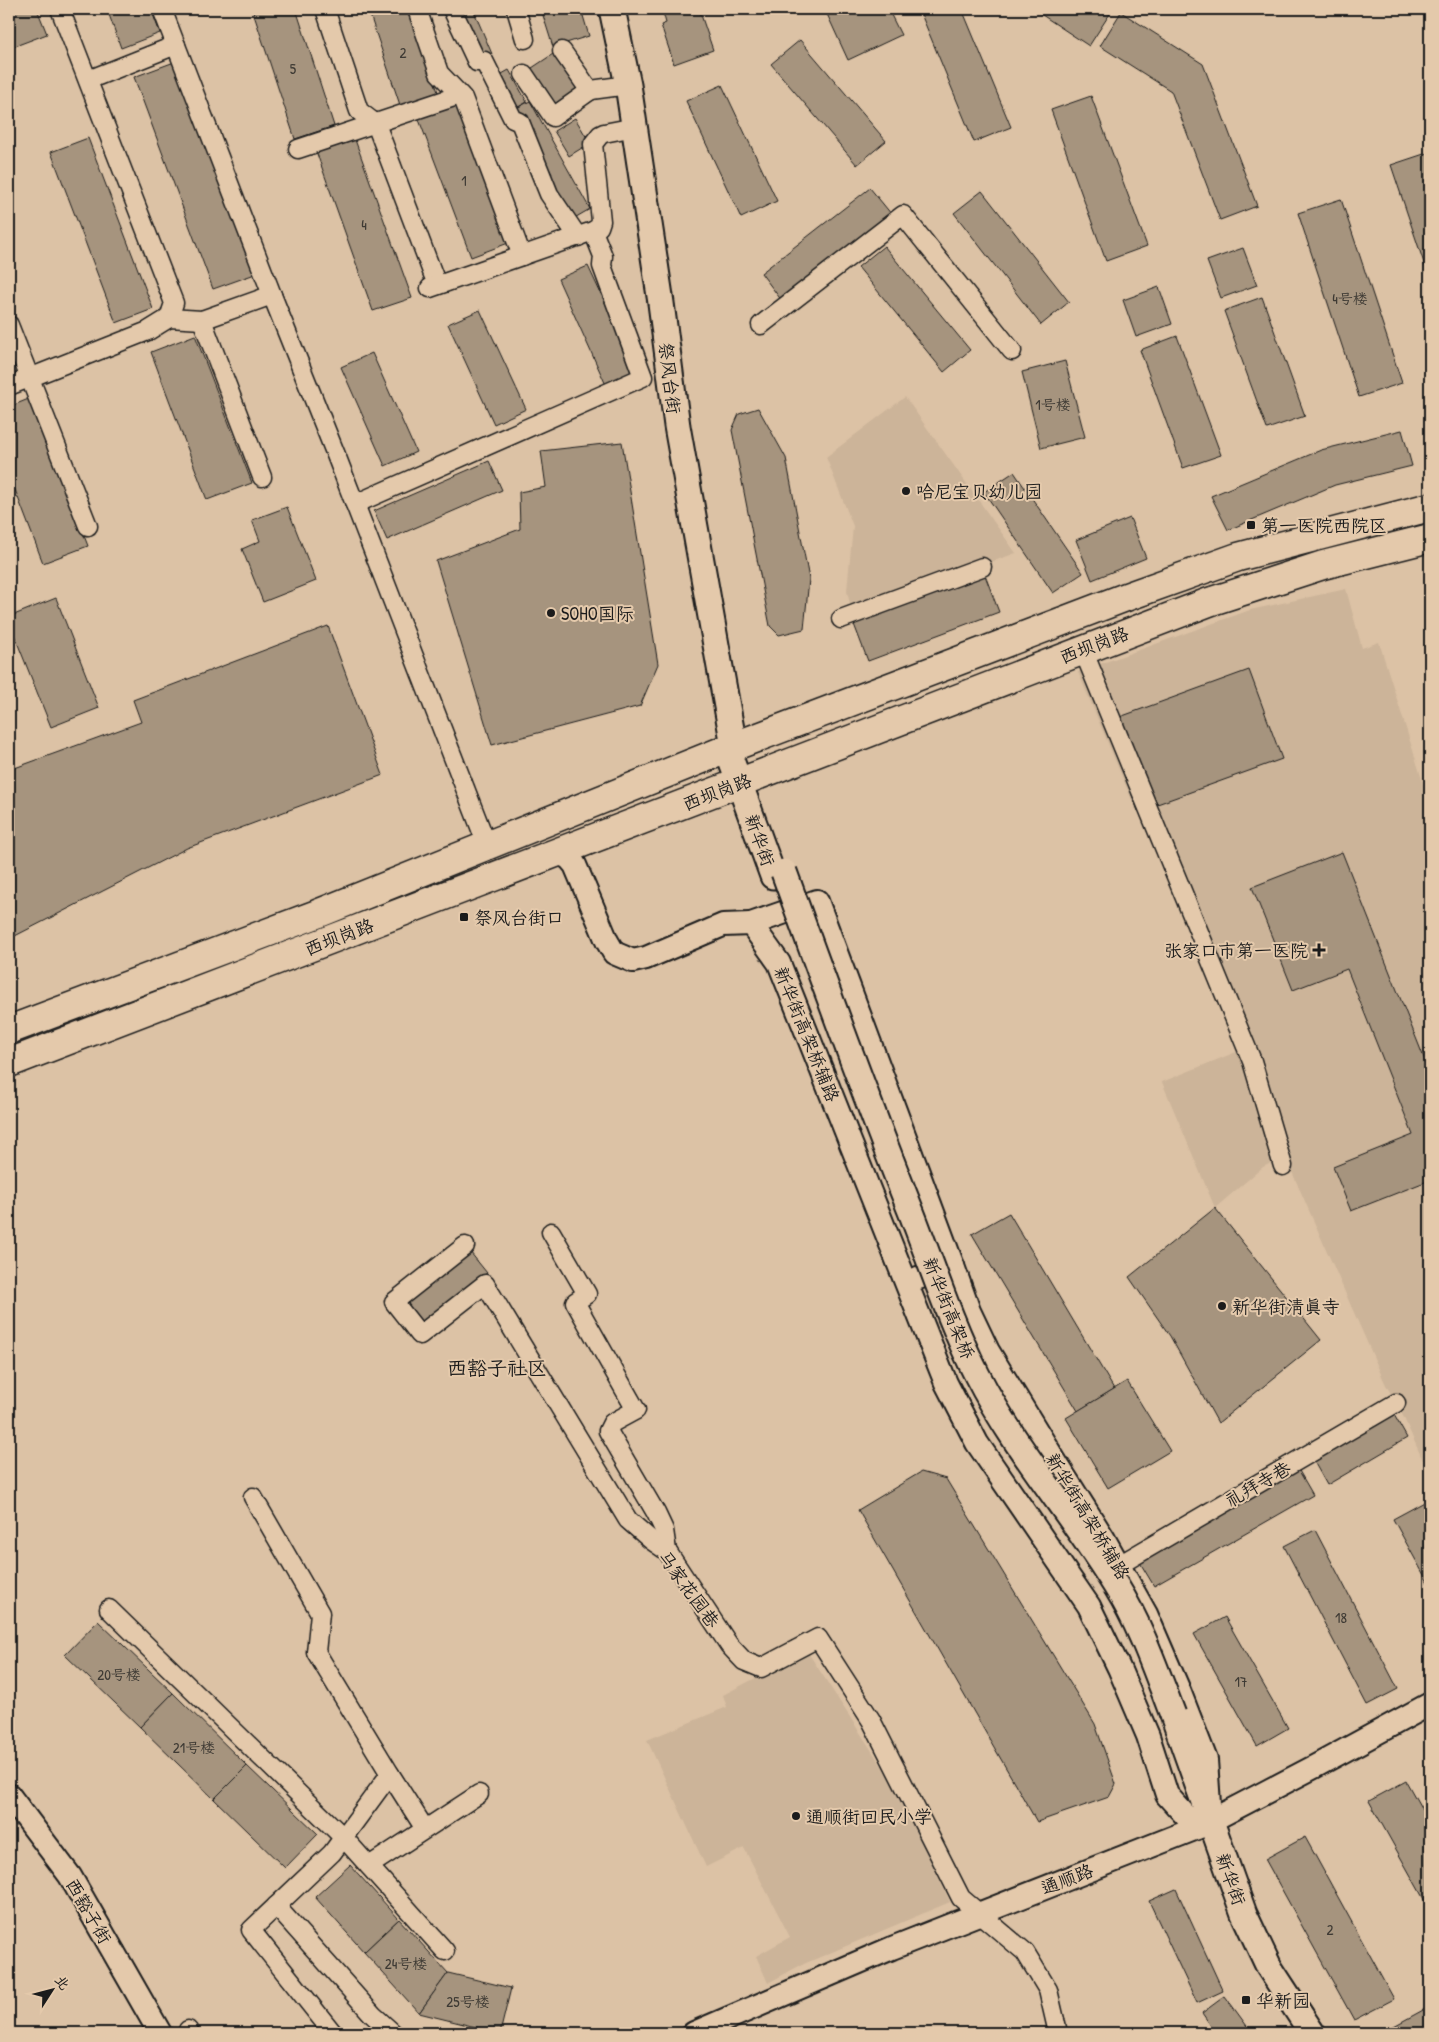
<svg xmlns="http://www.w3.org/2000/svg" width="1439" height="2042" viewBox="0 0 1439 2042" font-family="'Patrick Hand','LXGW WenKai TC',sans-serif">
<style>
.built{fill:#ccb499}
.building{fill:#a6947e;stroke:#1c1c1c}
.lines{fill:none;stroke-linecap:round;stroke-linejoin:round}
.minor-casing{stroke:#1c1c1c;stroke-width:21}
.tertiary-casing{stroke:#1c1c1c;stroke-width:26}
.secondary-casing{stroke:#1c1c1c;stroke-width:29}
.primary-casing{stroke:#1c1c1c;stroke-width:31}
.minor{stroke:#e4c9ab;stroke-width:18}
.tertiary{stroke:#e4c9ab;stroke-width:22}
.secondary{stroke:#e4c9ab;stroke-width:25}
.primary{stroke:#e4c9ab;stroke-width:28}
.secondary-bridge-casing{stroke:#1c1c1c;stroke-width:29;stroke-linecap:butt}
.secondary-bridge{stroke:#e4c9ab;stroke-width:25}
.poi-dot{fill:#1c1c1c;stroke:#e4c9ab;stroke-width:2}
.labels{text-anchor:middle;dominant-baseline:central;stroke-width:4;stroke-linejoin:round;paint-order:stroke}
.number-label{font-size:15px;fill:#3e3a34}
.street-label{font-size:18px;fill:#1c1c1c;stroke:#e4c9ab}
.poi-label{font-size:18px;fill:#1c1c1c;stroke:#e4c9ab;text-anchor:start}
.quarter-label{font-size:20px;fill:#1c1c1c;stroke:#e4c9ab}
</style>
<rect width="100%" height="100%" fill="#dcc2a5"/>
<filter id="ink" filterUnits="userSpaceOnUse"><feTurbulence type="fractalNoise" baseFrequency=".02" numOctaves="2"/><feDisplacementMap in="SourceGraphic" scale="10" xChannelSelector="R" yChannelSelector="G"/><feConvolveMatrix kernelMatrix="1 2 1 2 8 2 1 2 1" color-interpolation-filters="sRGB"/></filter>
<g filter="url(#ink)">
<g class="built">
<polygon points="905,397 1016,553 852,613 847,591 853,526 826,457"/>
<polygon points="1346,589 1362,648 1379,642 1430,805 1430,1460 1424,1463 1404,1418 1385,1383 1285,1156 1263,1167 1215,1208 1162,1082 1246,1048 1147,810 1136,810 1078,672 1250,610"/>
<polygon points="807,1651 894,1785 950,1902 799,1966 768,1983 756,1956 790,1937 744,1848 706,1867 647,1740 727,1707 723,1695"/>
</g>
<g class="building">
<polygon points="9,9 37,9 47,34 10,48"/>
<polygon points="107,9 151,9 160,33 121,48"/>
<polygon points="252,9 296,9 334,126 295,139"/>
<polygon points="368,9 410,9 439,95 401,108"/>
<polygon points="456,9 473,9 492,54 478,60"/>
<polygon points="541,9 581,9 589,36 553,47"/>
<polygon points="662,9 699,9 713,50 674,64 661,25 666,23"/>
<polygon points="769,9 789,9 772,16"/>
<polygon points="837,9 888,9 901,35 848,60 827,14"/>
<polygon points="919,9 962,9 1011,127 974,142"/>
<polygon points="1033,9 1106,9 1111,12 1089,46"/>
<polygon points="1121,12 1203,64 1257,206 1220,220 1171,91 1100,46"/>
<polygon points="800,40 886,141 857,165 771,64"/>
<polygon points="556,52 582,90 555,109 529,70"/>
<polygon points="177,61 255,274 213,289 134,77"/>
<polygon points="509,70 527,102 511,111 493,79"/>
<polygon points="722,85 777,201 741,218 686,101"/>
<polygon points="1091,96 1147,246 1106,261 1051,110"/>
<polygon points="530,101 590,209 571,220 547,177 552,174 515,109"/>
<polygon points="458,102 511,242 471,257 418,117"/>
<polygon points="575,118 590,143 569,156 554,131"/>
<polygon points="354,137 412,298 373,311 316,151"/>
<polygon points="88,138 153,309 116,323 51,152"/>
<polygon points="1430,152 1430,281 1391,165"/>
<polygon points="870,188 892,215 782,301 761,273"/>
<polygon points="982,191 1069,302 1041,325 954,213"/>
<polygon points="1341,199 1402,383 1359,397 1298,213"/>
<polygon points="884,246 970,350 944,372 858,267"/>
<polygon points="1243,248 1257,285 1221,298 1207,261"/>
<polygon points="588,266 637,371 606,385 558,279"/>
<polygon points="1159,287 1172,324 1136,337 1123,300"/>
<polygon points="1262,297 1305,416 1267,429 1224,311"/>
<polygon points="480,310 526,409 494,424 448,324"/>
<polygon points="195,335 252,483 207,500 151,352"/>
<polygon points="1177,336 1221,455 1183,468 1140,350"/>
<polygon points="372,353 416,452 385,466 341,367"/>
<polygon points="1065,361 1085,437 1041,448 1022,372"/>
<polygon points="31,398 88,546 43,563 9,474 9,407"/>
<polygon points="758,408 786,458 809,579 804,629 779,635 770,626 732,430 739,414"/>
<polygon points="1402,430 1412,466 1335,485 1228,530 1211,496 1321,450"/>
<polygon points="622,442 658,664 640,706 492,745 436,561 520,529 519,492 546,487 541,451"/>
<polygon points="489,461 502,490 387,540 374,511"/>
<polygon points="1014,472 1083,573 1053,593 984,492"/>
<polygon points="287,507 316,581 263,602 242,549 260,541 252,520"/>
<polygon points="1130,518 1146,558 1092,580 1076,540"/>
<polygon points="983,570 999,612 868,661 852,619"/>
<polygon points="56,598 99,708 51,727 9,622 9,617"/>
<polygon points="328,626 383,775 187,848 9,939 9,761 12,769 141,722 133,700"/>
<polygon points="1249,670 1282,759 1138,811 1106,722"/>
<polygon points="1342,852 1430,1073 1430,1180 1351,1211 1333,1167 1413,1135 1347,969 1293,990 1252,887"/>
<polygon points="1215,1208 1321,1340 1218,1423 1170,1336 1129,1277"/>
<polygon points="1009,1213 1114,1389 1078,1411 972,1234"/>
<polygon points="466,1247 487,1273 419,1326 398,1300"/>
<polygon points="1127,1381 1170,1451 1108,1488 1066,1418"/>
<polygon points="1393,1413 1407,1438 1327,1485 1313,1460"/>
<polygon points="1298,1469 1313,1495 1154,1586 1139,1561"/>
<polygon points="921,1472 946,1479 1095,1724 1116,1784 1109,1797 1037,1822 858,1510"/>
<polygon points="1430,1499 1430,1586 1393,1519"/>
<polygon points="1315,1530 1398,1689 1367,1705 1284,1546"/>
<polygon points="1225,1617 1288,1728 1257,1746 1194,1634"/>
<polygon points="98,1621 173,1693 140,1727 65,1655"/>
<polygon points="173,1693 247,1766 214,1799 140,1727"/>
<polygon points="247,1766 318,1834 285,1868 214,1799"/>
<polygon points="1406,1781 1430,1824 1430,1910 1369,1801"/>
<polygon points="1305,1837 1394,1999 1354,2020 1265,1859"/>
<polygon points="350,1865 399,1919 364,1952 315,1897"/>
<polygon points="1176,1889 1223,1991 1197,2003 1149,1901"/>
<polygon points="399,1919 448,1973 419,2013 364,1952"/>
<polygon points="448,1973 511,1988 500,2033 419,2013"/>
<polygon points="1225,1996 1252,2033 1216,2033 1202,2013"/>
<polygon points="1425,2009 1430,2018 1430,2033 1381,2033"/>
</g>
<g class="lines">
<defs>
<g id="minor">
<polyline points="162,9 272,295 202,320 169,318"/>
<polyline points="325,9 359,111 376,124 437,285"/>
<polyline points="417,9 439,73 463,98 522,256"/>
<polyline points="452,9 477,62 484,61 513,119 520,122 549,194 578,237"/>
<polyline points="516,9 525,39"/>
<polyline points="562,51 590,91"/>
<polyline points="524,74 553,117 591,90 628,85"/>
<polyline points="88,80 176,45"/>
<polyline points="298,149 460,95"/>
<polyline points="430,288 593,231 599,227 601,221 593,144 600,135 604,133 635,127"/>
<polyline points="272,295 336,455 487,845"/>
<polyline points="202,320 262,477"/>
<polyline points="9,325 88,526"/>
<polyline points="761,325 903,215 1012,351"/>
<polyline points="9,386 148,331 169,318 174,303 60,9"/>
<polyline points="355,504 643,377 602,266 603,256 593,231"/>
<polyline points="841,619 982,567"/>
<polyline points="1083,650 1252,1061 1283,1166"/>
<polyline points="551,1232 587,1294 575,1302 636,1410 612,1423 608,1431 656,1513 664,1530 667,1551"/>
<polyline points="465,1246 394,1302 420,1335 485,1284 628,1520 651,1540 667,1551 729,1645 744,1661 761,1668 818,1638 871,1720 961,1898 1025,1952 1048,1990 1058,2033"/>
<polyline points="253,1497 320,1613 316,1652 390,1774 332,1853 251,1930 333,2033"/>
<polyline points="1119,1565 1396,1403"/>
<polyline points="109,1609 343,1837 445,1951"/>
<polyline points="390,1774 425,1829"/>
<polyline points="369,1866 479,1794"/>
<polyline points="276,1906 373,2015 393,2033"/>
<polyline points="188,2030 190,2033"/>
</g>
<g id="tertiary">
<polyline points="558,853 569,858 575,865 607,941 614,953 633,961 646,958 723,925 751,924 779,963 946,1383 977,1443 1089,1606 1119,1668 1148,1736 1167,1795 1197,1828"/>
<polyline points="751,924 817,901 953,1266"/>
<polyline points="918,1278 953,1266 969,1311 988,1351 1058,1466 1104,1539 1146,1614 1178,1688 1206,1760 1209,1804"/>
<polyline points="9,1795 70,1876 160,2033"/>
<polyline points="694,2033 892,1948 1197,1828 1314,1767 1430,1704"/>
</g>
<g id="secondary">
<polyline points="612,9 628,85 661,303 677,426 734,746"/>
<polyline points="727,749 773,876"/>
<polyline points="1173,1715 1244,1914 1269,1967 1312,2033"/>
</g>
<g id="primary">
<polyline points="9,1030 317,914 727,749 1126,597 1238,557 1430,507"/>
<polyline points="9,1063 1209,602 1323,565 1430,538"/>
</g>
</defs>
<use href="#minor" class="minor-casing"/>
<use href="#tertiary" class="tertiary-casing"/>
<use href="#secondary" class="secondary-casing"/>
<use href="#primary" class="primary-casing"/>
<use href="#minor" class="minor"/>
<use href="#tertiary" class="tertiary"/>
<use href="#secondary" class="secondary"/>
<use href="#primary" class="primary"/>
<defs>
<path id="secondary-bridge" d="M 784,872 C 825,986 867,1101 912,1214 C 933,1268 951,1324 977,1375 C 1015,1450 1072,1514 1116,1586 C 1141,1626 1156,1671 1173,1715"/>
</defs>
<use href="#secondary-bridge" class="secondary-bridge-casing"/>
<use href="#secondary-bridge" class="secondary-bridge"/>
</g>
</g>
<g class="poi-dot">
<circle cx="906" cy="491" r="5"/>
<rect x="1246" y="520" width="10" height="10" rx="2.5"/>
<circle cx="551" cy="613" r="5"/>
<rect x="459" y="912" width="10" height="10" rx="2.5"/>
<path d="M1316.5 942.5h5v5h5v5h-5v5h-5v-5h-5v-5h5z"/>
<circle cx="1222" cy="1306" r="5"/>
<circle cx="796" cy="1816" r="5"/>
<rect x="1241" y="1995" width="10" height="10" rx="2.5"/>
</g>
<g class="labels">
<g class="number-label">
<text x="403" y="52">2</text>
<text x="293" y="68">5</text>
<text x="464" y="180">1</text>
<text x="364" y="224">4</text>
<text x="1350" y="298">4号楼</text>
<text x="1053" y="404">1号楼</text>
<text x="1341" y="1617">18</text>
<text x="119" y="1674">20号楼</text>
<text x="1241" y="1681">17</text>
<text x="194" y="1747">21号楼</text>
<text x="1330" y="1929">2</text>
<text x="406" y="1963">24号楼</text>
<text x="468" y="2001">25号楼</text>
</g>
<g class="street-label">
<text transform="translate(670 378) rotate(83)">祭风台街</text>
<text transform="translate(1094 645) rotate(-21)">西坝岗路</text>
<text transform="translate(717 792) rotate(-21)">西坝岗路</text>
<text transform="translate(760 840) rotate(70)">新华街</text>
<text transform="translate(339 937) rotate(-21)">西坝岗路</text>
<text transform="translate(807 1034) rotate(68)">新华街高架桥辅路</text>
<text transform="translate(949 1308) rotate(68)">新华街高架桥</text>
<text transform="translate(1258 1484) rotate(-30)">礼拜寺巷</text>
<text transform="translate(1088 1516) rotate(59)">新华街高架桥辅路</text>
<text transform="translate(689 1589) rotate(54)">马家花园巷</text>
<text transform="translate(1067 1879) rotate(-21)">通顺路</text>
<text transform="translate(1231 1879) rotate(70)">新华街</text>
<text transform="translate(89 1911) rotate(60)">西豁子街</text>
</g>
<g class="poi-label">
<text x="916" y="491">哈尼宝贝幼儿园</text>
<text x="1261" y="525">第一医院西院区</text>
<text x="561" y="613">SOHO国际</text>
<text x="474" y="917">祭风台街口</text>
<text x="1308" y="950" text-anchor="end">张家口市第一医院</text>
<text x="1232" y="1306">新华街清真寺</text>
<text x="806" y="1816">通顺街回民小学</text>
<text x="1256" y="2000">华新园</text>
</g>
<g class="quarter-label">
<text x="497" y="1367">西豁子社区</text>
</g>
</g>
<rect width="1439" height="2042" fill="none" stroke="#e4c9ab" stroke-width="30"/>
<rect x="15" y="15" width="1409" height="2012" fill="none" stroke="#1c1c1c" stroke-width="2" filter="url(#ink)"/>
<g transform="translate(52 1990) rotate(54)" stroke="#e4c9ab" stroke-width="4" paint-order="stroke">
<path d="M0-4L9 19L0 12L-9 19Z" fill="#1c1c1c"/>
<text y="-8" font-size="14" font-weight="bold" text-anchor="middle" fill="#1c1c1c">北</text>
</g>
</svg>
